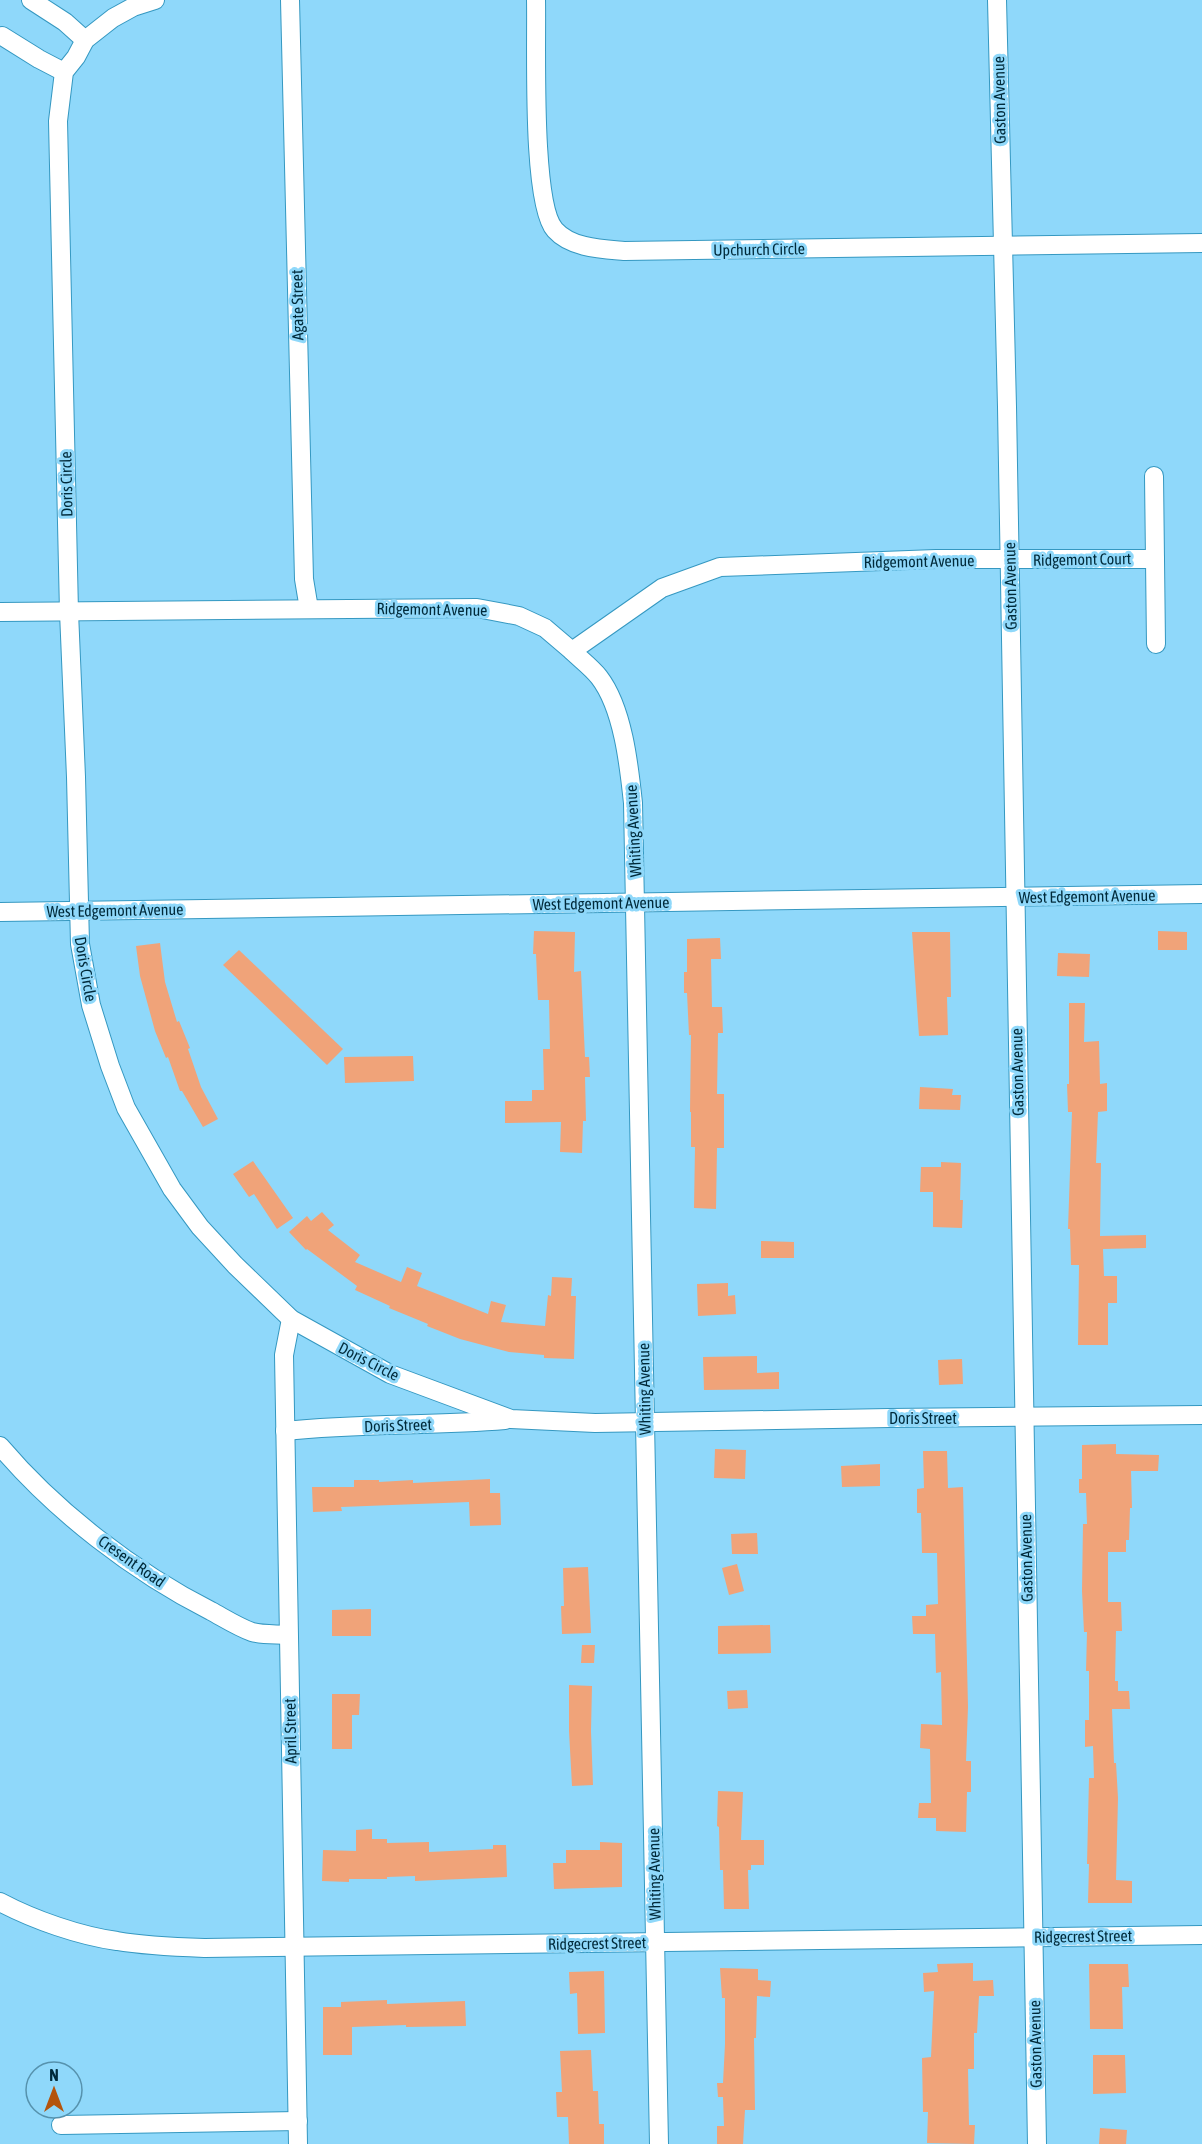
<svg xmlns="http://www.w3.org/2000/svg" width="1202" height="2144" viewBox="0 0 1202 2144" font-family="'Asap Condensed',sans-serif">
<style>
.building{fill:#f0a379}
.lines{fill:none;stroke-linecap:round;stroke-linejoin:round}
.minor-casing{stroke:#3598c1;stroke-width:20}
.minor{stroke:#fff;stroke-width:18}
.labels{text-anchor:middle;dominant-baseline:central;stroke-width:6;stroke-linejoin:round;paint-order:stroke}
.street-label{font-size:16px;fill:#002a3a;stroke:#8fd8fa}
</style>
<rect width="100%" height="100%" fill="#8fd8fa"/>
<g class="building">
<polygon points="534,931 575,932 574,972 581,971 585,1057 589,1057 590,1077 585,1077 586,1121 583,1121 582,1153 560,1152 561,1122 505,1123 505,1101 532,1101 532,1090 544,1090 543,1049 550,1049 549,1000 538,1000 536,954 533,954"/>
<polygon points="1158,931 1187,932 1187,950 1158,950"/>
<polygon points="912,932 950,932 951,997 947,997 948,1035 919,1036"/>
<polygon points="720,938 721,959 711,959 712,1007 722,1007 723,1033 718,1033 717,1094 724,1094 724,1148 717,1148 716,1209 694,1208 695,1147 691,1147 691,1112 690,1112 691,1035 689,1035 687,993 684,993 684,972 687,972 687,939"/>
<polygon points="160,943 165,982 177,1022 179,1021 190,1048 188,1049 201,1087 218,1119 203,1127 182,1091 180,1091 168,1057 166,1058 155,1031 140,976 136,946"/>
<polygon points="239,950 343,1049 327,1065 223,965"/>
<polygon points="1058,953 1090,954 1089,977 1057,976"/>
<polygon points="1069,1003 1085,1003 1084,1042 1099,1041 1100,1084 1107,1083 1107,1111 1098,1112 1096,1163 1101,1163 1100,1236 1146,1235 1146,1248 1103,1249 1104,1276 1117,1276 1117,1303 1108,1303 1108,1345 1078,1345 1079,1265 1071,1265 1070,1229 1068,1229 1072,1112 1068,1112 1067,1084 1069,1084"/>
<polygon points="413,1056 414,1081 345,1083 344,1057"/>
<polygon points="920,1087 953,1089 952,1095 961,1095 960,1110 919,1109"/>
<polygon points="253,1161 293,1218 277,1229 254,1194 249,1197 233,1174"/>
<polygon points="941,1162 961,1163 960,1200 963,1200 962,1228 933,1227 933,1192 920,1192 921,1167 941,1167"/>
<polygon points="322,1212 334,1225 328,1230 360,1255 355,1262 401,1282 407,1267 422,1273 417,1286 488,1314 491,1301 506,1305 501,1322 545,1326 548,1295 551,1296 552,1277 572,1278 571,1296 576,1296 574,1359 544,1358 544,1355 509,1352 460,1339 427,1326 428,1324 389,1308 390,1306 355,1290 357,1286 307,1249 306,1250 289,1232 307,1216 311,1221"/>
<polygon points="761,1241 794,1242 794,1258 761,1258"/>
<polygon points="728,1283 728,1296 735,1295 736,1314 698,1316 697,1284"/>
<polygon points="757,1356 757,1373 779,1372 779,1389 704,1390 703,1357"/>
<polygon points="962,1359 963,1384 939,1385 938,1360"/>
<polygon points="1116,1444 1116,1454 1159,1455 1158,1471 1131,1471 1132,1508 1130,1508 1129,1540 1126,1540 1126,1552 1108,1552 1108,1602 1121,1602 1122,1631 1116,1631 1115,1681 1118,1681 1118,1691 1129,1691 1130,1709 1112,1709 1114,1763 1116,1763 1118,1798 1116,1880 1132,1881 1132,1903 1088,1903 1089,1864 1087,1864 1089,1778 1094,1778 1093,1746 1085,1747 1085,1720 1089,1720 1089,1671 1086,1671 1087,1632 1084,1632 1082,1591 1083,1524 1087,1524 1086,1493 1079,1493 1079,1479 1082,1479 1082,1445"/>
<polygon points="715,1449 746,1450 745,1479 714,1478"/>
<polygon points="923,1451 947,1451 948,1488 963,1487 968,1707 966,1761 971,1761 971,1792 967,1792 966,1832 936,1831 936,1818 918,1818 919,1803 931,1803 930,1749 920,1748 921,1724 942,1725 941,1672 936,1673 935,1634 913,1634 912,1616 926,1616 926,1605 938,1604 937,1553 922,1553 921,1513 917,1513 917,1489 924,1488"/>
<polygon points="880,1464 880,1486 842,1487 841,1466"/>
<polygon points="490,1479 490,1493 500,1493 501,1525 470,1526 469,1502 341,1507 342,1511 313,1512 312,1487 354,1487 354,1480 379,1480 379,1482 413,1480 413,1483"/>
<polygon points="757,1533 758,1554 732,1554 731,1534"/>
<polygon points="737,1564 744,1591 729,1595 722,1568"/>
<polygon points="588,1567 591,1633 562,1634 561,1606 564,1606 563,1568"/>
<polygon points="371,1609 371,1636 332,1636 332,1610"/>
<polygon points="770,1625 771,1653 718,1654 718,1626"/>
<polygon points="582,1645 595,1645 594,1663 581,1663"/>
<polygon points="569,1685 592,1686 591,1731 593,1785 572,1786 569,1731"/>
<polygon points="747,1690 748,1708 728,1709 727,1691"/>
<polygon points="332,1694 360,1694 359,1715 352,1715 352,1749 332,1749"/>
<polygon points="718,1791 743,1792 741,1840 764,1840 764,1865 751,1865 751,1870 748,1870 749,1909 724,1909 723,1870 720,1870 719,1827 717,1826"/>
<polygon points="372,1829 372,1839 387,1839 387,1843 429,1842 429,1852 493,1849 493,1845 506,1845 507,1877 415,1881 415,1876 387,1877 387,1879 349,1879 349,1882 322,1881 323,1850 356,1851 356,1830"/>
<polygon points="600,1842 622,1843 622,1887 554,1889 553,1863 566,1863 566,1850 600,1850"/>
<polygon points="973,1963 973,1981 993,1980 994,1996 979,1996 977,2033 974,2033 974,2069 968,2069 969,2125 975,2125 974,2144 927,2143 928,2112 923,2112 922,2058 931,2057 934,1991 924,1992 923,1973 938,1972 937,1964"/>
<polygon points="1089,1964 1128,1964 1129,1987 1122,1987 1123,2029 1090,2029"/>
<polygon points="720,1968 758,1969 758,1980 771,1981 770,1997 757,1996 756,2038 754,2038 755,2110 745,2110 743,2144 717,2144 717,2126 724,2126 723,2097 718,2097 717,2083 723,2083 725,2044 725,1998 722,1998"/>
<polygon points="604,1971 605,2033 578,2034 577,1993 570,1994 569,1972"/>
<polygon points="387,2000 387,2004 465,2001 466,2026 406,2027 406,2025 352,2027 352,2055 323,2055 323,2007 341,2007 341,2002"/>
<polygon points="591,2050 593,2091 598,2091 599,2124 604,2124 604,2144 569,2144 568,2117 557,2117 556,2092 562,2092 560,2051"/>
<polygon points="1093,2055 1125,2055 1126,2093 1093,2094"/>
<polygon points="1100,2128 1127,2130 1126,2144 1099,2144"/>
</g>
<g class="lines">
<defs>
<g id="minor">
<polyline points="31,0 65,22 85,40"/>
<polyline points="155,0 133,7 113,18 85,40 76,57 64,72 58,121 69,612 76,777 80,944 91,1005 110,1066 126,1108 172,1189 200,1227 235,1265 291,1319 390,1374 511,1419 595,1423 889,1418 1202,1415"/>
<polyline points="290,0 304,579 309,609"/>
<path d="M 536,0 C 537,42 531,204 555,230 C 571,248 601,249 624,251 L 1202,243"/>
<polyline points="997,0 1007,407 1037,2144"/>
<polyline points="2,36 39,59 64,72"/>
<polyline points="1154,476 1156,644"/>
<polyline points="0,612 477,608 519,616 545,628 572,651 662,588 720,567 936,559 1155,559"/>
<path d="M 572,651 C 580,659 591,667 599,677 C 623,708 629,765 633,803 L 659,2144"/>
<polyline points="0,912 1202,894"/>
<polyline points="291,1319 284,1355 298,2144"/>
<path d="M 285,1431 C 358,1423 431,1426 505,1420"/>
<path d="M 0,1446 C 56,1512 134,1572 211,1611 C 224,1618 238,1627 252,1632 C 263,1635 277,1634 288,1635"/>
<path d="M 0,1902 C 34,1920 80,1936 117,1941 C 146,1946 176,1947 205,1948 L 1202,1935"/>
<polyline points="61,2125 298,2121"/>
</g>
</defs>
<use href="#minor" class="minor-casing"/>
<use href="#minor" class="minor"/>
</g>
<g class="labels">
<g class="street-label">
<text transform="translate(999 100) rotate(-91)">Gaston Avenue</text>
<text transform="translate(759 249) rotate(-1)">Upchurch Circle</text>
<text transform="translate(297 305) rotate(-91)">Agate Street</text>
<text transform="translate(66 484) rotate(-91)">Doris Circle</text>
<text transform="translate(1082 559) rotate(-1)">Ridgemont Court</text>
<text transform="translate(919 561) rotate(-1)">Ridgemont Avenue</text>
<text transform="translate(1010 586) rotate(-91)">Gaston Avenue</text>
<text transform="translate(432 609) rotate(1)">Ridgemont Avenue</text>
<text transform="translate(633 831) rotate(-93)">Whiting Avenue</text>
<text transform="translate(1087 896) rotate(-1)">West Edgemont Avenue</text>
<text transform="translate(601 903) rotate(-1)">West Edgemont Avenue</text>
<text transform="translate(115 910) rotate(-1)">West Edgemont Avenue</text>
<text transform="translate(86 969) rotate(80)">Doris Circle</text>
<text transform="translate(1017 1072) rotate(-91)">Gaston Avenue</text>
<text transform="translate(369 1361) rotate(27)">Doris Circle</text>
<text transform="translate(644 1389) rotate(-91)">Whiting Avenue</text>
<text x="923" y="1418">Doris Street</text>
<text transform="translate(398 1425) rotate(-2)">Doris Street</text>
<text transform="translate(1026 1558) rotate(-91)">Gaston Avenue</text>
<text transform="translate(132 1561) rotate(35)">Cresent Road</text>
<text transform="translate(290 1731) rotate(-91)">April Street</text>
<text transform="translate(654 1874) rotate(-91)">Whiting Avenue</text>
<text transform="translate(1083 1936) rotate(-1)">Ridgecrest Street</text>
<text transform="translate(597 1943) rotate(-1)">Ridgecrest Street</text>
<text transform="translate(1035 2044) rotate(-91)">Gaston Avenue</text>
</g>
</g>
<g transform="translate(54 2090)"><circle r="28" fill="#8fd8fa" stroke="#5692ad" stroke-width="1.5"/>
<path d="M0-4.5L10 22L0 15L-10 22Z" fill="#b4540c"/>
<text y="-9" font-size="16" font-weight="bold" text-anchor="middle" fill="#002a3a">N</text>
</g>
</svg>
